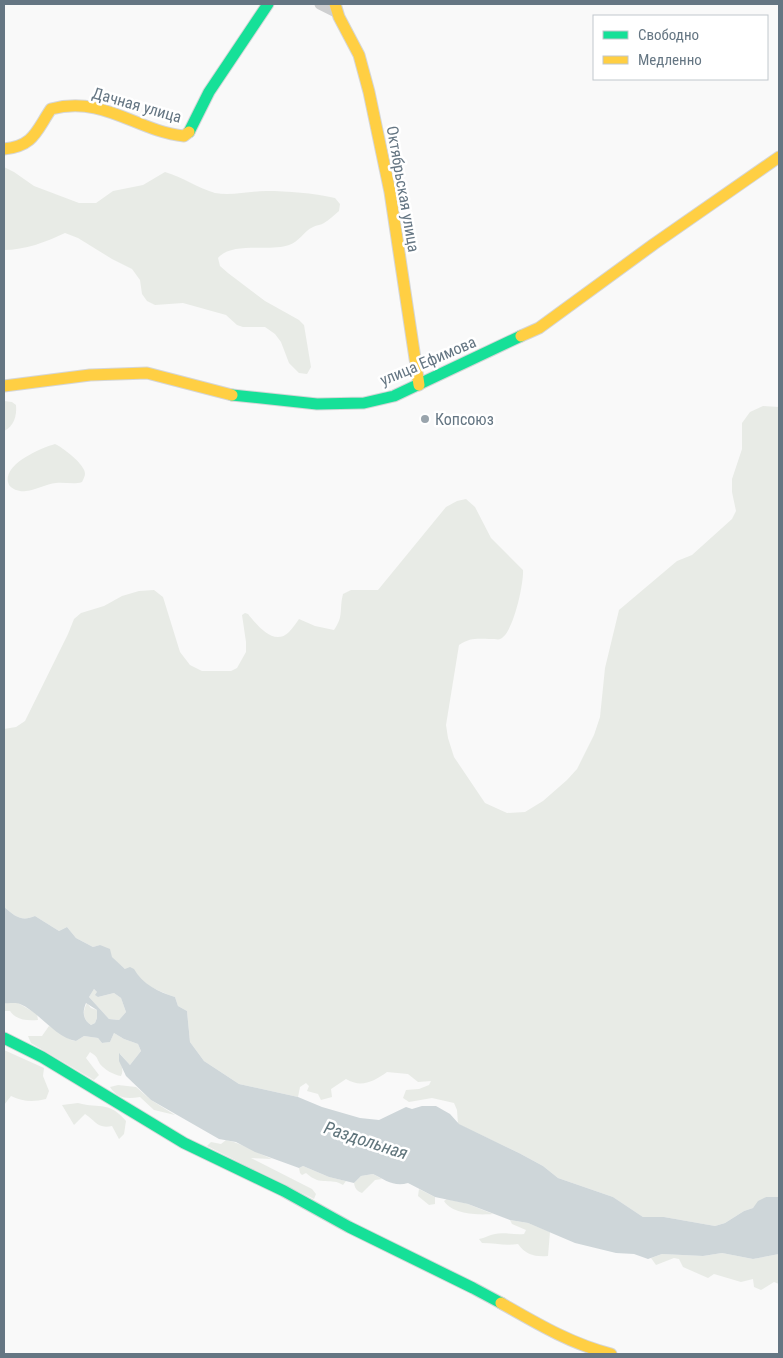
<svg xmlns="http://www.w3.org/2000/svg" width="783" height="1358" viewBox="0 0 783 1358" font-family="'Roboto Condensed',sans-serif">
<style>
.green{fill:#e8ebe6}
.water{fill:#ced6d9;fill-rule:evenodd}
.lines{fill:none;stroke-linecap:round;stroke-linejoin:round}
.fast-casing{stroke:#d5d6d7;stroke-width:13}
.slow-casing{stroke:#d5d6d7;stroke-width:13}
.street{stroke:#cecfd0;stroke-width:11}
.fast{stroke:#16e098;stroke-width:11}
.slow{stroke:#ffcf43;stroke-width:11}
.poi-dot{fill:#99a4ac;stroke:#fff;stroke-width:2}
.labels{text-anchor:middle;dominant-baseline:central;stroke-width:5;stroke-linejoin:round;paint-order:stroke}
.street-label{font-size:16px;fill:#657683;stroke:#fff}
.poi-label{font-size:16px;fill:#657683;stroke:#fff;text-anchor:start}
.water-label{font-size:18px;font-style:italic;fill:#60757c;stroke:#fff}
</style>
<rect width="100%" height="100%" fill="#f9f9f9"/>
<g class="green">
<path d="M 4,167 L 14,172 L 34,186 L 79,203 L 96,203 L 113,191 L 143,185 L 165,172 C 183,177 197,188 215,193 C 232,196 249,191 266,191 C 289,191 312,193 335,198 L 340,204 L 339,211 C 334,215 329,220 324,223 C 321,225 317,225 313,227 C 304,231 299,242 289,245 C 270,252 232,241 218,258 L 220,266 L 228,273 L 265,301 L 299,320 L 304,325 L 311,367 L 307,374 L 299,373 L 289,363 L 281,342 L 275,334 L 265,327 L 243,327 L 237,325 L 226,315 L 183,303 L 155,305 L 147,301 L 142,294 L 140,280 L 132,269 L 112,259 L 78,238 L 65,233 C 46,242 25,250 4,250 Z"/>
<path d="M 4,401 L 12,402 L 16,405 C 17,416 14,426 4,431 Z"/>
<path d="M 763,406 L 779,407 L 779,1197 L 766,1197 L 753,1208 L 744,1211 L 725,1223 L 715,1226 L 664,1217 L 643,1217 L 613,1197 L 558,1178 L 543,1166 L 519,1153 L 458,1124 L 457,1110 L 454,1103 L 432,1098 L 409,1102 L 403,1098 L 406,1090 L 419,1089 L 429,1085 L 431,1081 L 418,1082 L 408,1074 L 387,1072 C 373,1082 361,1088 346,1079 L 331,1089 L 332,1097 L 321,1100 L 318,1094 L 307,1091 L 309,1086 L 306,1083 L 300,1087 L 298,1097 L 239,1084 L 204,1061 L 190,1042 L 187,1011 L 178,1006 L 175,997 C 146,988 120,967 100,945 L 93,947 L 76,938 L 67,927 L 59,931 L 35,916 C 21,922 15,916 4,907 L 4,729 L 16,727 L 25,721 L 68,634 L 74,619 L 81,613 L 104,606 L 122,596 L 139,591 L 154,590 L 163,597 L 180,652 L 190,665 L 202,671 L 231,671 L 237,668 L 246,652 L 246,642 L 242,615 L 245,613 L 248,614 C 257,625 274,647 289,632 C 293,628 296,623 299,619 L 315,626 L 334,630 C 344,616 339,610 343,594 L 351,590 L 378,590 L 446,507 L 457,501 L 466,499 L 475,507 L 491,538 L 523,570 C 524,583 513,635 500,639 C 499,640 493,639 492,639 C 478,639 471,637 459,645 L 446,725 L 448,738 L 454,757 L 485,803 L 507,813 L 525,812 L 543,801 L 567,780 L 577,769 L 594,735 L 600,717 L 605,668 L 619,610 L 677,561 L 692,555 L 732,519 L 736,511 L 732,492 L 732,479 L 742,449 L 742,423 L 750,412 Z"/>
<path d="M 55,444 C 62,447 86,465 85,474 C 85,476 83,480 82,482 C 74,485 65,482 56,483 C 46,484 36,490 26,491 C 20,492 13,490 9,485 C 0,465 41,448 55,444 Z"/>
<polygon points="94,989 97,992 98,997 114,993 121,998 126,1012 119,1020 109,1019 89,997"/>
<path d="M 4,1003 L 18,1003 L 37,1014 L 38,1020 C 27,1021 16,1020 10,1011 L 4,1011 Z"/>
<path d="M 87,1003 L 91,1008 L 97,1010 L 97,1018 L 95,1023 L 91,1025 C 83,1020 82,1012 87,1003 Z"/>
<path d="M 49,1026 L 71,1040 L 76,1041 L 84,1036 L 98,1038 L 102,1043 L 110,1042 L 114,1033 L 124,1039 L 138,1044 L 141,1051 L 130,1065 L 120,1054 C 119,1061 125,1070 121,1076 C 114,1075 105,1070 100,1064 C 96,1057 98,1057 90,1052 L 86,1058 L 99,1075 L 94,1080 L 31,1043 L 28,1036 L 42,1036 Z"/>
<path d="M 4,1050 L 44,1068 L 43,1076 L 49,1091 L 46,1099 C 34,1102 23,1102 11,1096 L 4,1105 Z"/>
<path d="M 118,1085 L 136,1087 L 151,1100 L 175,1115 L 154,1110 L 140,1097 C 127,1099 118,1099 110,1087 Z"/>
<path d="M 78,1103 C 101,1109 109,1101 126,1121 L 124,1134 L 119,1139 L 112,1126 C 97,1129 96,1121 85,1114 L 74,1125 L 62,1105 Z"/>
<path d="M 226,1140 C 242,1143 257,1153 272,1159 L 251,1158 L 312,1189 L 316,1194 L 314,1199 L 207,1146 L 211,1142 L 221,1144 Z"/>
<path d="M 303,1166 L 329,1177 L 346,1181 L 343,1185 C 331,1177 321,1187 306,1173 L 302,1175 L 300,1173 L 299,1168 Z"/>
<path d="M 373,1174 L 382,1179 L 375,1180 L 362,1193 C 357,1191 355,1189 354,1183 L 361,1176 Z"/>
<polygon points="419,1189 435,1197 435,1204 429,1205 418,1196"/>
<path d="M 447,1199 L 468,1204 L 493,1214 C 479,1215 453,1215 444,1201 Z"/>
<path d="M 510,1220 L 528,1223 L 550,1232 L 548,1256 C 535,1257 526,1255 518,1244 C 505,1246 495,1243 482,1243 L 479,1239 C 485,1238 489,1235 495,1234 C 503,1232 515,1235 524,1234 L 526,1230 L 512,1224 Z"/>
<polygon points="722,1253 753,1259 779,1254 779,1284 774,1282 761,1290 754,1287 753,1279 741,1282 714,1274 708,1278 683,1267 679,1259 674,1258 656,1265 651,1258 662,1254 703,1256"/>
</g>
<path class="water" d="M 4,907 C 15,916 21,922 35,916 L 59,931 L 67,927 L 76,938 L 93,947 L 100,945 L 110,949 L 112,957 L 125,969 L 130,967 L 134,969 C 142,984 159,992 175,997 L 178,1006 L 187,1011 L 190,1042 L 204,1061 L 239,1084 L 298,1097 L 322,1107 L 360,1118 L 379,1120 L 406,1107 L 412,1109 L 422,1106 L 436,1106 L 450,1114 L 459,1124 L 519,1153 L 543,1166 L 558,1178 L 613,1197 L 643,1217 L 664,1217 L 715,1226 L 725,1223 L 744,1211 L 753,1208 L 758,1201 L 766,1197 L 779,1197 L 779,1254 L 753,1259 L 722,1253 L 703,1256 L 662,1254 L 648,1259 L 634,1254 L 616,1253 L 575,1243 L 528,1223 L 510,1220 L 468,1204 L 435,1197 L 408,1183 C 394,1187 385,1180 373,1174 L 361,1176 L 354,1183 L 329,1177 L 303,1166 L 299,1168 L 255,1152 L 236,1142 L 219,1139 L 151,1100 L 126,1076 L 119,1061 L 119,1053 L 130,1065 L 141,1051 L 138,1044 L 124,1039 L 114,1033 L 110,1042 L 102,1043 L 98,1038 L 84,1036 L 76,1041 C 56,1038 39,1012 20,1004 C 15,1002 9,1004 4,1003 ZM 94,989 L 97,992 L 95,995 L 98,997 L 114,993 L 121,998 L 126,1012 L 119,1020 L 109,1019 L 89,997 ZM 86,1003 L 97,1010 L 97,1018 L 95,1023 L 91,1025 C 83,1020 82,1012 86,1003 Z"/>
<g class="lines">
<defs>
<g id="fast">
<polyline points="189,132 209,92 268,4"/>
<polyline points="232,395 317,404 364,403 394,396 521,336"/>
<polyline points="4,1038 42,1057 184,1143 284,1191 349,1227 473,1288 501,1303"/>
</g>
<g id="slow">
<polyline points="335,4 339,17 359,55 369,92 390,192 419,385"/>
<path d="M 4,149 C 34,146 36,131 51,109 C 104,95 136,131 184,136 L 189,132"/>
<polyline points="521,336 539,328 654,244 779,157"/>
<polyline points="4,386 90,375 147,373 232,395"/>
<path d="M 501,1303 C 536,1323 571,1344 611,1354"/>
</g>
</defs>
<use href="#fast" class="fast-casing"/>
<use href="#slow" class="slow-casing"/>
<polyline class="street" points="320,4 336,12"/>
<use href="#fast" class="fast"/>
<use href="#slow" class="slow"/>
</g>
<circle class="poi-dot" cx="425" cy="419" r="5"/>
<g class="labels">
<g class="street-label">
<text transform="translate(137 105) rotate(16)">Дачная улица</text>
<text transform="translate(403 189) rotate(80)">Октябрьская улица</text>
<text transform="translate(428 361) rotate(-23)">улица Ефимова</text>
</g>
<g class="poi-label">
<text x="435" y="419">Копсоюз</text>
</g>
<g class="water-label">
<text transform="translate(366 1140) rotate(18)">Раздольная</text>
</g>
</g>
<rect width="783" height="1358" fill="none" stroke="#657683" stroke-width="10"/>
<rect x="593" y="15" width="175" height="65" fill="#ffffff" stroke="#c1c8cd"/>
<rect x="603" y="31" width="25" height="8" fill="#16e098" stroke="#c1c8cd"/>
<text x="638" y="40" font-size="15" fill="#657683">Свободно</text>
<rect x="603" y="56" width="25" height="8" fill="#ffcf43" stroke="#c1c8cd"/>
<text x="638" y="65" font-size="15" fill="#657683">Медленно</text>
</svg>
